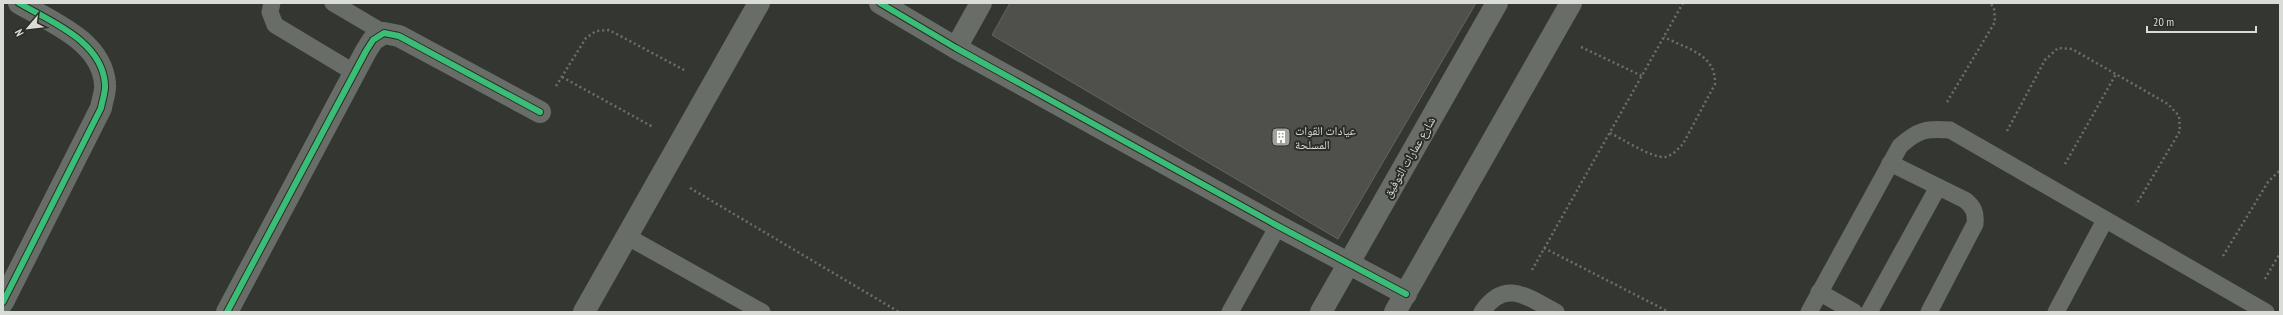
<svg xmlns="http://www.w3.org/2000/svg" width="2283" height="315" viewBox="0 0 2283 315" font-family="'PT Sans Narrow','Noto Naskh Arabic',sans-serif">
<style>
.building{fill:#4f4f4c;stroke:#646561}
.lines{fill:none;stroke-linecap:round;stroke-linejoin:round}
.path{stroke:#6c706b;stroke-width:2.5;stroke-dasharray:2 3;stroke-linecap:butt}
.lane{stroke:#686d67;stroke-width:17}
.street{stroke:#686d67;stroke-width:22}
.cycleway-casing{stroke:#2b2e26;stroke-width:8}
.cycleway{stroke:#3abd76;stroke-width:6}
.labels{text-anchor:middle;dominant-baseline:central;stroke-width:4;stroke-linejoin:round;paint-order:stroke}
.poi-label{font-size:12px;fill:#dadcd7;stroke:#2b2e26;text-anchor:start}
.street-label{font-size:12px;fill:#dadcd7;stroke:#2b2e26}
</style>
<rect width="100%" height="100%" fill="#343632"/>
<polygon class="building" points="1010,3 1476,3 1338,239 992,35"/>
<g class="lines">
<g class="path">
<polyline points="1581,47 1642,76"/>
<polyline points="562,77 653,127"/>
<polyline points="556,86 586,38 596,31 609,30 686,71"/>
<polyline points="1947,102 1995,22 1994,8 1990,3"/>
<polyline points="2007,131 2045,60 2058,48 2072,49 2168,104 2179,116 2180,131 2136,205"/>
<path d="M 1610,133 C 1623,139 1651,158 1665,157 C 1672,156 1678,149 1683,144 L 1715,84 C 1716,54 1687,49 1664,37"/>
<polyline points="2065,164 2116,74"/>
<polyline points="690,188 899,312"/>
<polyline points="1544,248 1669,312"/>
<polyline points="2223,256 2268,182 2280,170"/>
<polyline points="1532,270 1683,3"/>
<polyline points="2265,279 2280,253"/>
</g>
<g class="lane">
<polyline points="272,3 270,12 275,25 355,73"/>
<polyline points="333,3 384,33"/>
<path d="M 1890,163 L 1965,200 C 1974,207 1976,213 1975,224 L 1929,312"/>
<polyline points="628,237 762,312"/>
<polyline points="1819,292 1854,312"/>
<polyline points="1230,312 1278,226"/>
<path d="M 1482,312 C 1505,278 1527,297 1556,312"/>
<path d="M 1809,312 L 1900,146 C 1918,130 1926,128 1950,130 L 2266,312"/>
<polyline points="1869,312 1938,187"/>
<polyline points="2056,312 2105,220"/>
</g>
<g class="street">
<polyline points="880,3 956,48 1278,226 1406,294"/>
<polyline points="956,48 981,3"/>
<path d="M 3,302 L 101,108 C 102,101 106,91 105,84 C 102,41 51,22 19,3"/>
<polyline points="227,312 366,51 373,40 384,33 399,36 540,112"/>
<polyline points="584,312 759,3"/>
<polyline points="1321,312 1497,3"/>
<polyline points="1395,312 1571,3"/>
</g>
<defs>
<g id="cycleway">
<polyline points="880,3 956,48 1278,226 1406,294"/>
<path d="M 3,302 L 101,108 C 102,101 106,91 105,84 C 102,41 51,22 19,3"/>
<polyline points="227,312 366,51 373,40 384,33 399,36 540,112"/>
</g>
</defs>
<use href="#cycleway" class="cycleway-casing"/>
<use href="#cycleway" class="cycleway"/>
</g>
<defs>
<symbol id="building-square" viewBox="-11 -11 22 22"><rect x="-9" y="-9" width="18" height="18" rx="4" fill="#a0a29d" stroke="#2b2e26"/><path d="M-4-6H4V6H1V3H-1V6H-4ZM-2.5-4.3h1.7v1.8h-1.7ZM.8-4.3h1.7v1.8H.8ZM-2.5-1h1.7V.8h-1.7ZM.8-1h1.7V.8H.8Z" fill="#fff"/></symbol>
</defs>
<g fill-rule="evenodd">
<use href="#building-square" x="1270" y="126" width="22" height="22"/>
</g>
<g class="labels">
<g class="poi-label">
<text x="1295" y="130">عيادات القوات<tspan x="1295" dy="14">المسلحة</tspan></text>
</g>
<g class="street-label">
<text transform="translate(1409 157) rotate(-60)">شارع عمارات التوفيق</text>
</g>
</g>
<rect width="2283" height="315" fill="none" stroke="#dadcd7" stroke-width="8"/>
<g transform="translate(28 28) rotate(242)" stroke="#2b2e26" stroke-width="3" paint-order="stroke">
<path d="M0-3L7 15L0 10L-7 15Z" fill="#dadcd7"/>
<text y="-6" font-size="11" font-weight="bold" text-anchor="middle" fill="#dadcd7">N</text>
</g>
<path d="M2147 26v6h109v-6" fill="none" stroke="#dadcd7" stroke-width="2"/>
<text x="2153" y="26" font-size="12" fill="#dadcd7" stroke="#2b2e26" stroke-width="3" paint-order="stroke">20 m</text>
</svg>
